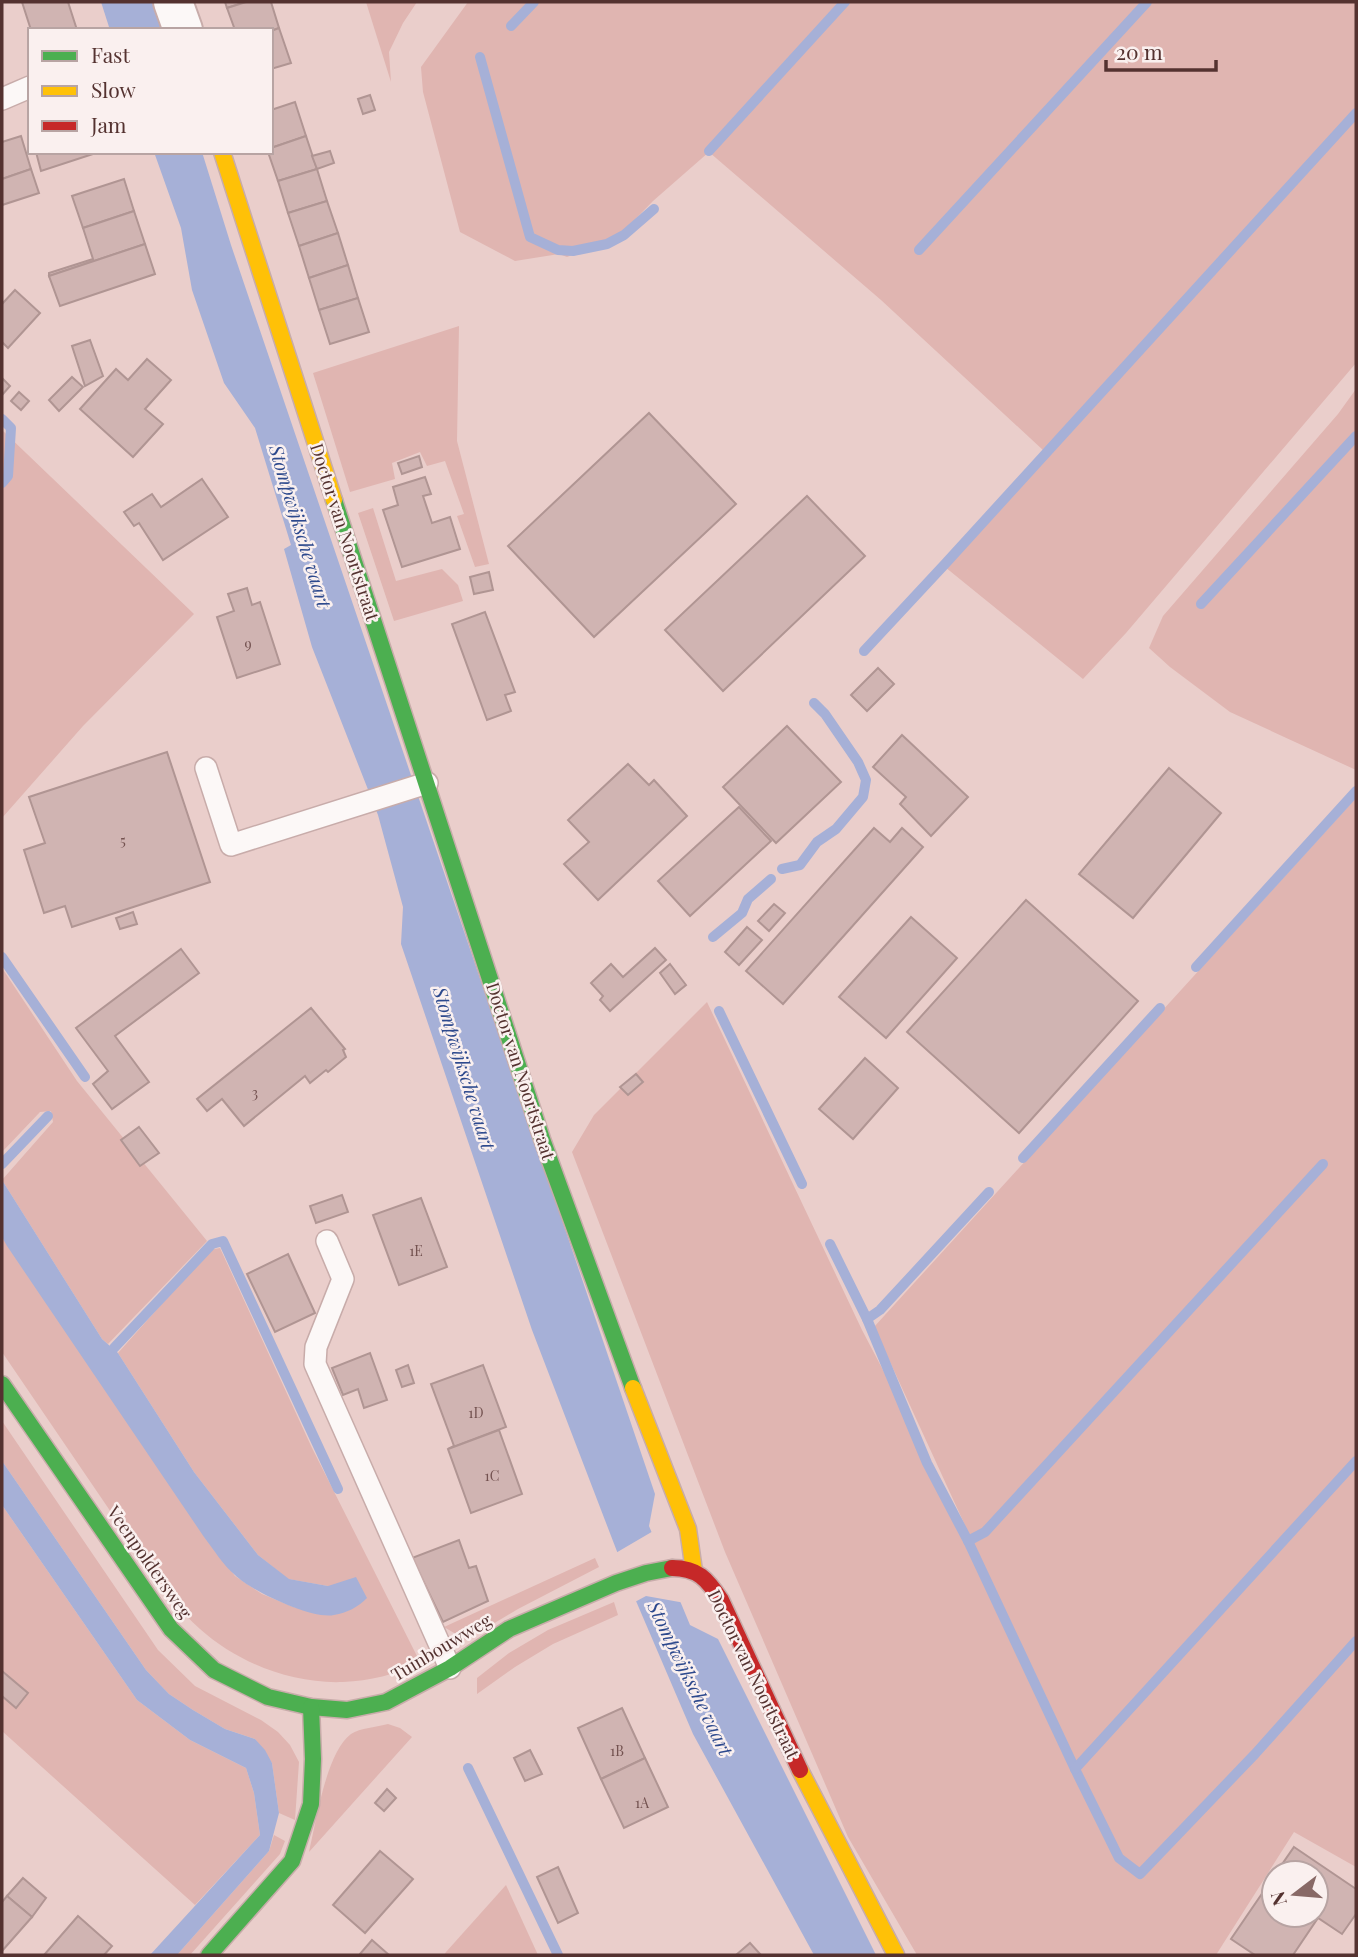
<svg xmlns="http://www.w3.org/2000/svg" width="1358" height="1957" viewBox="0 0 1358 1957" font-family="'Playfair Display',serif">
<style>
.green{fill:#e0b5b1}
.water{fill:#a6b0d7}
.pier{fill:#eacecb}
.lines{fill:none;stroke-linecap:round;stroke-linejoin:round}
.stream{stroke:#a6b0d7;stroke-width:10}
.building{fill:#d0b4b2;stroke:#b09593;stroke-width:2}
.lane-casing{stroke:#c8acaa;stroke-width:24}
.street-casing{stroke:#c8acaa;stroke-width:42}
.fast-casing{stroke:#c8acaa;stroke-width:19}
.slow-casing{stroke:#c8acaa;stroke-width:19}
.jam-casing{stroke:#c8acaa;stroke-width:19}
.lane{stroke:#fcf8f7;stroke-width:21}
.street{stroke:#fcf8f7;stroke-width:38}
.fast{stroke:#4caf50;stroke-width:16}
.slow{stroke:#ffc107;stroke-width:16}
.jam{stroke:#c62828;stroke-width:16}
.labels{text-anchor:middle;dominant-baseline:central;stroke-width:5;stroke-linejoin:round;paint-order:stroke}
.number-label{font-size:14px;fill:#735250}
.street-label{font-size:18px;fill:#543230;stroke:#faf0ef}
.water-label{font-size:19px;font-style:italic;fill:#2d498d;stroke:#faf0ef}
</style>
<rect width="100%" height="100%" fill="#eacecb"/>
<g class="green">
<polygon points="366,2 417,2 403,23 389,52 391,82"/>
<polygon points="468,2 1356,2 1356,363 1126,633 1083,679 945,567 1044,451 881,300 709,152 653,201 617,238 567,257 559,254 515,261 460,232 423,92 421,67"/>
<polygon points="459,326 457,441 489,564 475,567 457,516 464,514 445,461 427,466 420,452 392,463 395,479 350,492 313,373"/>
<polygon points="1356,389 1356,770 1230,712 1170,667 1149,648 1163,616 1338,414"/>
<polygon points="2,430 194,614 83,726 2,818"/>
<polygon points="373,508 396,581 442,569 458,585 463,601 394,621 358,513"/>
<polygon points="1356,798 1356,1867 1294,1832 1216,1955 917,1955 848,1837 725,1552 572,1152 594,1115 707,1002 862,1330 969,1534 874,1327"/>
<polygon points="2,968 77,1081 207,1241 108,1344 102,1339 2,1180 53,1122 51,1111 40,1112 2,1152"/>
<path d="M 2,1237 L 235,1576 L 262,1594 L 296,1608 L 328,1586 L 288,1579 L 258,1555 L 194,1472 L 118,1353 L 210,1250 L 220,1248 L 312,1448 L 421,1664 C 395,1674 370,1681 343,1682 C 292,1684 238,1663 200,1629 C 180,1612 165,1589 149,1568 L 2,1352 Z"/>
<polygon points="2,1421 158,1650 195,1686 261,1720 278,1732 290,1745 299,1762 295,1820 279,1813 272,1763 255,1739 225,1729 193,1710 169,1694 146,1670 2,1461"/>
<polygon points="2,1505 137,1700 190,1740 246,1768 254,1793 260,1835 195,1905 2,1731"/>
<polygon points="595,1558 599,1567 518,1609 466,1640 444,1627"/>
<polygon points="614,1602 618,1615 553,1644 515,1667 477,1694 477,1678 509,1653 548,1630"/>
<path d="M 388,1724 L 400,1728 L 412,1737 L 309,1852 C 316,1823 326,1752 351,1734 C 360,1728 377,1727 388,1724 Z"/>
<polygon points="274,1835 285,1841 280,1854 190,1955 177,1955 269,1851"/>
<polygon points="506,1885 538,1955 444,1955 446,1952"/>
</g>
<g class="water">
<polygon points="101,2 154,2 163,30 110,30"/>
<polygon points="154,152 202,152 231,245 655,1494 649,1526 690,1625 718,1639 876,1955 814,1955 693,1734 636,1601 532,1330 401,944 403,907 378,815 312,647 284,549 291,545 255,428 224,383 192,290 181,228"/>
<path d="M 2,1180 L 102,1339 L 118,1353 L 194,1472 L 258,1555 L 289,1579 L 328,1586 L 356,1577 L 367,1598 C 358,1607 347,1613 334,1615 C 313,1620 251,1591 235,1575 C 223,1565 214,1550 204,1537 L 7,1246 L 2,1237 Z"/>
<polygon points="2,1461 146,1670 169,1694 193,1710 225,1729 255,1739 265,1750 272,1763 279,1813 269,1851 177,1955 150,1955 260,1835 254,1793 246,1768 190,1740 137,1700 2,1505"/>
</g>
<polygon class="pier" points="655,1530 685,1603 646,1596 633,1603 614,1554"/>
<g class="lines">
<g class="stream">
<polyline points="511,26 534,2"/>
<polyline points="480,57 530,237 558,250 573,251 607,244 624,235 654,209"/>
<polyline points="709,151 845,2"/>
<polyline points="919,250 1147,2"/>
<polyline points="2,419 11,428 8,476 2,483"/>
<polyline points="1201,604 1356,436"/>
<polyline points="864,651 945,564 1356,113"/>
<polyline points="782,869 800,865 817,842 836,829 863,797 866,780 858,762 825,714 814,703"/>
<polyline points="713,937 742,913 748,899 771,879"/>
<polyline points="2,957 85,1077"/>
<polyline points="1196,967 1356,791"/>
<polyline points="719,1011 802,1184"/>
<polyline points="1023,1158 1160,1008"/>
<polyline points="2,1164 48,1116"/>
<polyline points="830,1244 867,1319 927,1463 968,1541 1075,1769 1119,1858 1140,1874 1255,1754 1356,1641"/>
<polyline points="867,1319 880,1310 989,1192"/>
<polyline points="114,1348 212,1244 223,1241 338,1489"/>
<polyline points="968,1541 985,1532 1323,1164"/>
<polyline points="468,1768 558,1955"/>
<polyline points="1075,1769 1356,1461"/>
</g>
</g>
<g class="building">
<polygon points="22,2 68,2 77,30 31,30"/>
<polygon points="225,2 246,2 227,8"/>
<polygon points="246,2 271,2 279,28 271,31 235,30 227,8"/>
<polygon points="279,28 291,63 271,69 271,31"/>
<polygon points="370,95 375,110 363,114 358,99"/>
<polygon points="295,102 306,136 271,148 271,110"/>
<polygon points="21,136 31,169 2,179 2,142"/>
<polygon points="306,136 317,169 278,181 268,152 271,152 271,148"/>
<polygon points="330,151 334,163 317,169 312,156"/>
<polygon points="36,152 99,152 41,171"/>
<polygon points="31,169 39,193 2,205 2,179"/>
<polygon points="317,169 327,201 288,213 278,181"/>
<polygon points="124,179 134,211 83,228 72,196"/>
<polygon points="327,201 338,233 299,246 288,213"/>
<polygon points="134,211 145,244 49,276 49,273 93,259 83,228"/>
<polygon points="338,233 348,265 309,278 299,246"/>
<polygon points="145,244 155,274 60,306 49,276"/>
<polygon points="348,265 358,298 319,310 309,278"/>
<polygon points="15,290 40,313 8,348 2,342 2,304"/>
<polygon points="358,298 369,332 330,344 319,310"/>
<polygon points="90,340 103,376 85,386 72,346"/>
<polygon points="147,359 171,380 145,409 163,424 133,457 80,409 116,369 128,380"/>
<polygon points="72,377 83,387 59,411 49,400"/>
<polygon points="2,378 10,386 2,395"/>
<polygon points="19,392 29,401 21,410 11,401"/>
<polygon points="649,413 736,504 594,637 508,546"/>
<polygon points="419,456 422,467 402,474 398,463"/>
<polygon points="425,477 431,494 423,496 432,523 450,517 460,549 402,567 383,510 398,505 393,487"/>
<polygon points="202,479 228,517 163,560 139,523 134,526 124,512 152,494 161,507"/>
<polygon points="807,496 865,556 723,691 665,630"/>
<polygon points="489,572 493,590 474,594 470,577"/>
<polygon points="247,588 252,605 260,602 280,664 237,678 217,617 234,611 228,594"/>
<polygon points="485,612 515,692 505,695 511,711 487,720 452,624"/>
<polygon points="878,668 894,684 867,711 851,695"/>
<polygon points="787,726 841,782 776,843 723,787"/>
<polygon points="902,735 968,797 931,836 900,804 906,797 873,767"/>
<polygon points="167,752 210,882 72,927 65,906 44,913 24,850 45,843 29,797"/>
<polygon points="628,764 649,785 654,780 687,816 598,900 564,864 589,842 568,820"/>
<polygon points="1169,768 1221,813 1133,918 1079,874"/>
<polygon points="739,807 771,841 690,916 658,881"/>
<polygon points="874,828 890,842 902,828 923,847 783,1004 746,971"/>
<polygon points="1026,900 1138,1001 1019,1133 907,1032"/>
<polygon points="774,904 785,913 769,931 758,921"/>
<polygon points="133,912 137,924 120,929 116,918"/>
<polygon points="911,917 957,958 886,1038 839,997"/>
<polygon points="747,927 762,940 739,965 725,952"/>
<polygon points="655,948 666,960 610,1011 600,1000 603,996 591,983 611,964 623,977"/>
<polygon points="181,949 199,973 115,1036 149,1082 112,1109 93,1084 108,1071 76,1028"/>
<polygon points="670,964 686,985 675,994 660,973"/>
<polygon points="311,1008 345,1049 343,1050 346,1057 328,1072 326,1070 310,1083 305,1076 244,1126 222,1099 207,1111 197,1099"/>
<polygon points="865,1058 898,1088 853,1139 819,1109"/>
<polygon points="636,1074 643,1082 628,1095 620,1087"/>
<polygon points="139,1127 159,1153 140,1166 121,1140"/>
<polygon points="342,1195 348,1212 316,1223 310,1206"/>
<polygon points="421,1198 447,1267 399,1285 373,1215"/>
<polygon points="288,1254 315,1313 275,1332 247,1274"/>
<polygon points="370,1353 387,1400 364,1408 358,1389 343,1395 332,1368"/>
<polygon points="408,1365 414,1383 402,1387 396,1370"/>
<polygon points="483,1365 506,1427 448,1449 454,1446 431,1384"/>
<polygon points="499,1430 522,1494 471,1513 448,1449"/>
<polygon points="459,1540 469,1568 476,1566 488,1601 443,1622 412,1558"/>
<polygon points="2,1671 28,1693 16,1708 2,1696"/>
<polygon points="622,1708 645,1758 601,1779 578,1728"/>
<polygon points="530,1750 542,1774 525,1781 514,1758"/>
<polygon points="645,1758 668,1807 624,1828 601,1779"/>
<polygon points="387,1789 396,1798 384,1811 375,1803"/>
<polygon points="1294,1847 1356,1889 1356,1914 1342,1934 1318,1918 1293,1955 1255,1955 1231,1939 1274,1876 1274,1915 1316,1915 1316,1873 1276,1873"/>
<polygon points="380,1851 413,1879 365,1933 333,1905"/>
<polygon points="558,1867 578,1913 558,1923 537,1877"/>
<polygon points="23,1878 46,1898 32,1917 7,1896"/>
<polygon points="7,1896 32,1917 2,1951 2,1902"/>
<polygon points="78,1916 112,1946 104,1955 44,1955"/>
<polygon points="372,1940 389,1955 362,1955 360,1954"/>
<polygon points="750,1943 761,1955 736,1955"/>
</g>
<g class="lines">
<defs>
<g id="lane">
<polyline points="2,99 30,87"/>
<polyline points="206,768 231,845 427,783"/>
<polyline points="327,1241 343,1279 316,1347 315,1364 450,1668"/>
</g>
<polyline id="street" points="173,2 183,30"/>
<g id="fast">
<polyline points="334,500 542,1139 633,1388"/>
<polyline points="2,1384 171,1629 214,1670 268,1697 311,1707 347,1710 386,1702 450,1668 509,1629 616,1583 646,1573 672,1568"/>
<polyline points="209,1955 292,1861 311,1804 313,1759 311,1707"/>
</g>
<g id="slow">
<polyline points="222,152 334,500"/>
<polyline points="633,1388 688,1529 694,1571"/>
<polyline points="800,1770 896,1955"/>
</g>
<path id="jam" d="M 672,1568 C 698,1568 707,1579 721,1600 L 800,1770"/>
</defs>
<use href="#lane" class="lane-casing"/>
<use href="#street" class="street-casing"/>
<use href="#fast" class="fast-casing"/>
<use href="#slow" class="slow-casing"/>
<use href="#jam" class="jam-casing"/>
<use href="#lane" class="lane"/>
<use href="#street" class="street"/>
<use href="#fast" class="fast"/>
<use href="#slow" class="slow"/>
<use href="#jam" class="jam"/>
</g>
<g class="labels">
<g class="number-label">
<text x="248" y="643">9</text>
<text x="123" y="840">5</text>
<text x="255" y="1092">3</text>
<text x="416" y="1250">1E</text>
<text x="476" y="1412">1D</text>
<text x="492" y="1475">1C</text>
<text x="617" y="1750">1B</text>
<text x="642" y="1802">1A</text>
</g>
<g class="street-label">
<text transform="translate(345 532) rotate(72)">Doctor van Noortstraat</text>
<text transform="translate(521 1071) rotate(72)">Doctor van Noortstraat</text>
<text transform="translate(150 1562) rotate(55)">Veenpoldersweg</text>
<text transform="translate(441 1647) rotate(-31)">Tuinbouwweg</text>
<text transform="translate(754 1674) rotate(64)">Doctor van Noortstraat</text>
</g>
<g class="water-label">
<text transform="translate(301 526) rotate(73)">Stompwijksche vaart</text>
<text transform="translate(465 1068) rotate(73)">Stompwijksche vaart</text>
<text transform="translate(691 1678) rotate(64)">Stompwijksche vaart</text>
</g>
</g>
<rect width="1358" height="1957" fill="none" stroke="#543230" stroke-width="7"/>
<rect x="28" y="28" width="245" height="126" fill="#faf0ef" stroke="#b8a4a3" stroke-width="2"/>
<rect x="42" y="51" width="35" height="10" fill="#4caf50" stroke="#b8a4a3" stroke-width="2"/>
<text x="91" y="63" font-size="21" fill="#543230">Fast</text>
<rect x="42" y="86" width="35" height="10" fill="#ffc107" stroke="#b8a4a3" stroke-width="2"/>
<text x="91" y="98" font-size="21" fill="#543230">Slow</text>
<rect x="42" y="121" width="35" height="10" fill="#c62828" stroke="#b8a4a3" stroke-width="2"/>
<text x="91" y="133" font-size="21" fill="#543230">Jam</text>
<g transform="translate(1295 1894) rotate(254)"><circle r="33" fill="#faf0ef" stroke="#b8a4a3" stroke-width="2"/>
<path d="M0-5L12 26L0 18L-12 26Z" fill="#886966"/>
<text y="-10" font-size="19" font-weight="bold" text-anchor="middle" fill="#543230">N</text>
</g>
<path d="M1106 60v10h110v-10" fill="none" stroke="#543230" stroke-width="3.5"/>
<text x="1116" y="60" font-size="21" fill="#543230" stroke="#faf0ef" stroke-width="5" paint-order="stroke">20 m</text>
</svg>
